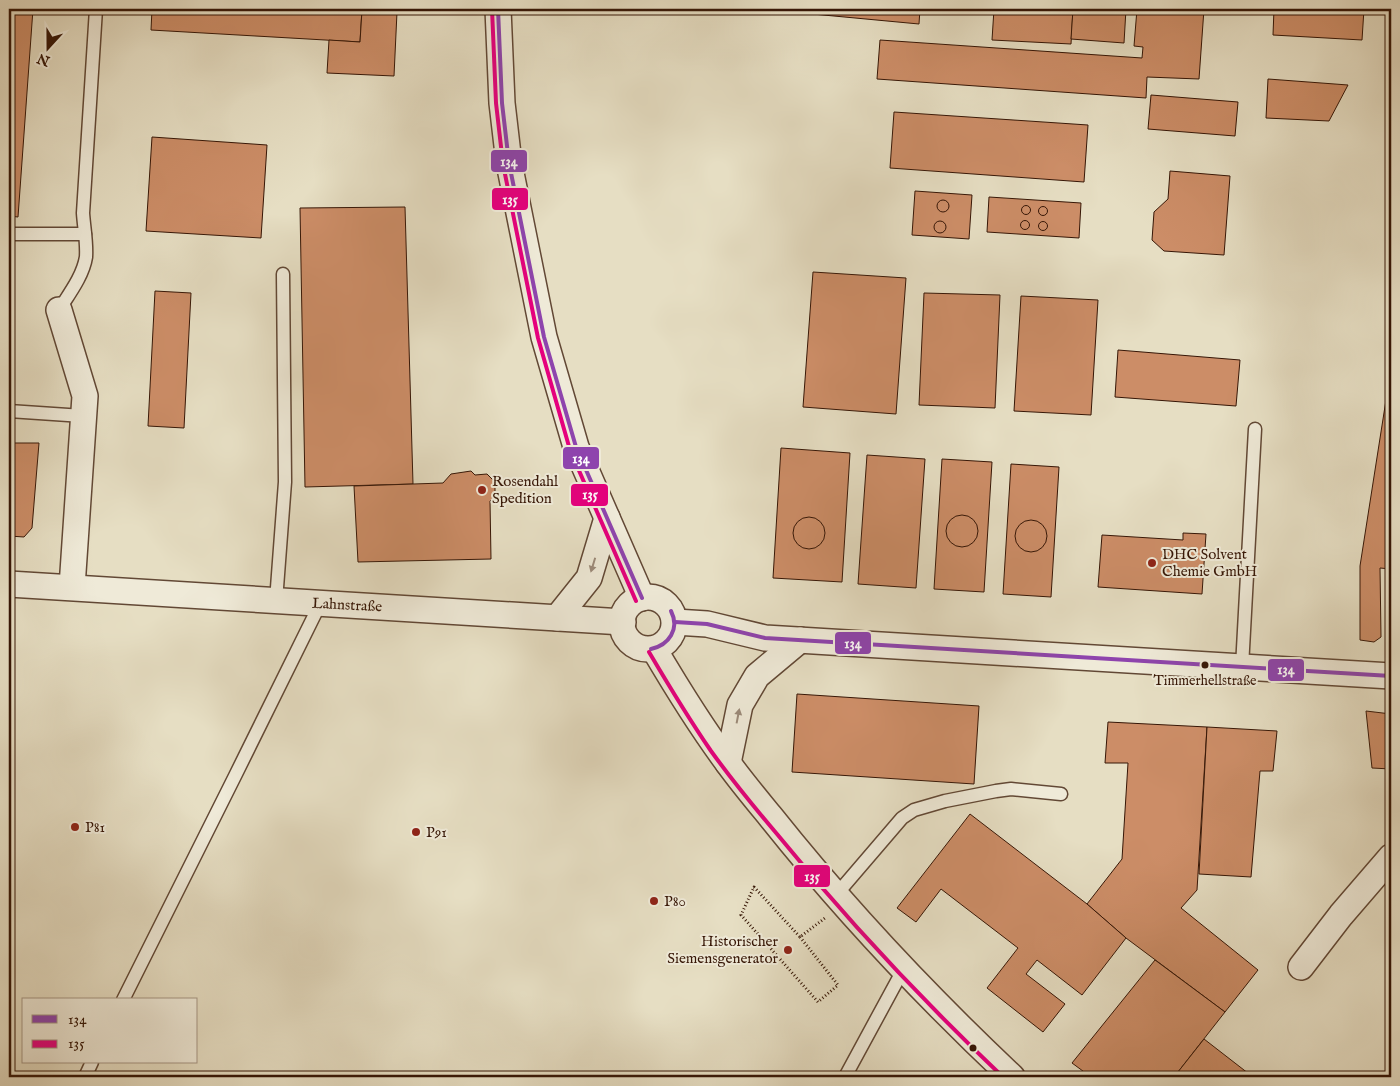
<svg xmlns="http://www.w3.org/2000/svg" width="1400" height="1086" viewBox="0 0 1400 1086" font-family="'IM FELL English',serif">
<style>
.building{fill:#cc8d67;stroke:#361606}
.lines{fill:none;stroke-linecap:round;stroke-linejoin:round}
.service-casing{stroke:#624835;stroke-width:15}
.minor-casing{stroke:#624835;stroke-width:28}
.path{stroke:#361606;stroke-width:3;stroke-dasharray:1 2.5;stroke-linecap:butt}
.service{stroke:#efead8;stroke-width:12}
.minor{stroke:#efead8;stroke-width:25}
.bus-1-casing{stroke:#efead8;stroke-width:8}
.bus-2-casing{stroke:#efead8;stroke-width:8}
.bus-1{stroke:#8e44ad;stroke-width:4}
.bus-2{stroke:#e5007d;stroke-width:4}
.oneway{fill:#9c8b7a}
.poi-dot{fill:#8f2418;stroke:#efead8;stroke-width:2}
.bus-dot{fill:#361606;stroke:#efead8;stroke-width:2}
.labels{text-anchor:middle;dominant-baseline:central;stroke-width:4;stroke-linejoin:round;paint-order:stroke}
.bus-label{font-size:14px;fill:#361606;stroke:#efead8}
.poi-label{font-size:15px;fill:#361606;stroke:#efead8;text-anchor:start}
.street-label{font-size:15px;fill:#361606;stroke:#efead8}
.line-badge{stroke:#efead8;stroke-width:2}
.badge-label{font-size:14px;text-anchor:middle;font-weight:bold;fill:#fff}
</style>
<rect width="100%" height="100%" fill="#e6dec3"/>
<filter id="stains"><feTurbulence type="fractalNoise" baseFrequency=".004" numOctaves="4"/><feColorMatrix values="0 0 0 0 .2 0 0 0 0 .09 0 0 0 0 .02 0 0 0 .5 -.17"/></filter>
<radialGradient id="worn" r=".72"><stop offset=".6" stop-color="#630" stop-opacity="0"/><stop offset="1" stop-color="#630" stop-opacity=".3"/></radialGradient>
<g class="building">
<polygon points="9,9 33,9 18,217 9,216"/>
<polygon points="152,9 362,9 360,42 151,30"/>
<polygon points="802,9 920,9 919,24 802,13"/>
<polygon points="994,9 1073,9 1071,44 992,40"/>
<polygon points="1073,9 1126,9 1124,43 1071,39"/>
<polygon points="1137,9 1204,9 1199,79 1147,77 1146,98 877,79 880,40 1142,58 1143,47 1134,46"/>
<polygon points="1274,9 1364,9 1362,40 1273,35"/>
<polygon points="362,10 397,12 394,76 327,73 329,40 360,42"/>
<polygon points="1268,79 1348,85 1329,121 1266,118"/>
<polygon points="1151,95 1238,102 1235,136 1148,129"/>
<polygon points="894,112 1088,125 1084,182 890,168"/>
<polygon points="152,137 267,145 261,238 146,231"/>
<polygon points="1170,171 1230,176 1224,255 1164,251 1152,240 1154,212 1168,199"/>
<polygon points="915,191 972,195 969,239 912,235"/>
<polygon points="989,197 1081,203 1079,238 987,232"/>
<circle cx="943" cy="206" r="6"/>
<circle cx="1026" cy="210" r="4.5"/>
<circle cx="1043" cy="211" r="4.5"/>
<polygon points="405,207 413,484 305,487 300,208"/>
<circle cx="1025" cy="225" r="4.5"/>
<circle cx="940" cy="227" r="6"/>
<circle cx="1043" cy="226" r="4.5"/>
<polygon points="813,272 906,278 896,414 803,407"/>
<polygon points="155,291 191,293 184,428 148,426"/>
<polygon points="924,293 1000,295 995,408 919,405"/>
<polygon points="1021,296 1098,300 1091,415 1014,411"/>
<polygon points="1118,350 1240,360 1236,406 1115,397"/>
<polygon points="1391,368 1391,569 1380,568 1381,637 1374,642 1360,640 1360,566"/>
<polygon points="9,443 39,443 32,528 24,537 9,536"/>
<polygon points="781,448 850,453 842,582 773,578"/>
<polygon points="867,455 925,459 916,588 858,584"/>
<polygon points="942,459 992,462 984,592 934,589"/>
<polygon points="1011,464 1059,467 1051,597 1003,594"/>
<polygon points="471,471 475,475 487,474 495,482 495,496 490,501 491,559 358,562 354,486 443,483 451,474"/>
<circle cx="962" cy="531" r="16"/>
<circle cx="809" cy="533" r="16"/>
<circle cx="1031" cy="536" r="16"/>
<polygon points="1183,533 1206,534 1202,594 1098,587 1102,535 1183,540"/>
<polygon points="797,694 979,706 974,784 792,772"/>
<polygon points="1366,711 1391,714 1391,769 1372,768"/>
<polygon points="1108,722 1207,727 1197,890 1181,908 1258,970 1225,1012 1126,938 1087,904 1122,859 1128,763 1105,763"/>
<polygon points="1207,727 1277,731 1273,771 1260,771 1251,877 1199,874"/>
<polygon points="970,814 1087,904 1126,938 1082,995 1037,960 1026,974 1065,1004 1043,1032 987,988 1018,948 941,889 916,922 897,908"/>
<polygon points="1155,960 1225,1012 1174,1077 1091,1077 1072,1063"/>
<polygon points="1204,1039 1253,1077 1174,1077"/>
</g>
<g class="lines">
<defs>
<g id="service">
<polyline points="9,234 85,234"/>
<path d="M 59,310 C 69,294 83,276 86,257 C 87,242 84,228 83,213 L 96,9"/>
<polyline points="9,411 83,416"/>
<polyline points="276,601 285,482 283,274"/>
<polyline points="1242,667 1255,429"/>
<polyline points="836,895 902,818 914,810 945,801 996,791 1011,789 1061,794"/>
<polyline points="123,1000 235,776 320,604"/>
<polyline points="85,1077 92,1062"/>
<polyline points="845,1077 903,970"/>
</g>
<g id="minor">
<polyline points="498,9 502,103 509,163 544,337 576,447 642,598"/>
<polyline points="59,310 85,396 72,587"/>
<polyline points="9,584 623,622"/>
<circle cx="648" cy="623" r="26"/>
<polyline points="557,618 589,578 607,518"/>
<polyline points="675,622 707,624 765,638 1391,676"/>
<path d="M 654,649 C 677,688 701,727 728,763 C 741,781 756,799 770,816 C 844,909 926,996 1012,1077"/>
<polyline points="728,763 740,705 757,676 800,640"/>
<polyline points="1301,967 1341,915 1391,857"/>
</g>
</defs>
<use href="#service" class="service-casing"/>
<use href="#minor" class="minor-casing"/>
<polyline class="path" points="800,937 838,985 818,1002 741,915 754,887 800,937 825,918"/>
<use href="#service" class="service"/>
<use href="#minor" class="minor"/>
<defs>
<g id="bus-1">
<polyline points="498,9 502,103 509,163 544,337 576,447 642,598"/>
<polyline points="675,622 707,624 765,638 1391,676"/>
<path d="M 651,649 C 669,645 680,629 671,611"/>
</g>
<g id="bus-2">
<polyline points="492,9 496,103 503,164 538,338 570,450 636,601"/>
<path d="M 649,652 C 669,686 689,719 711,751 C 732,780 754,807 777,834 C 847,920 923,1001 1003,1077"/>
</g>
</defs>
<use href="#bus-1" class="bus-1-casing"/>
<use href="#bus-2" class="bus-2-casing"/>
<use href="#bus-1" class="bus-1"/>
<use href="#bus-2" class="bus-2"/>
</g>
<defs><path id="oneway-solid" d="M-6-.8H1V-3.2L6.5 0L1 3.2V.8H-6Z" transform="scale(1.25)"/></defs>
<g class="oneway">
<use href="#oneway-solid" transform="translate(593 565) rotate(107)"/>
<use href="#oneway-solid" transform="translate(738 716) rotate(-79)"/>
</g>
<g class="poi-dot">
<circle cx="482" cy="490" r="5"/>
<circle cx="1152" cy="563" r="5"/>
<circle cx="75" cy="827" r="5"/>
<circle cx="416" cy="832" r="5"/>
<circle cx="654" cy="901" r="5"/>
<circle cx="788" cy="950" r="5"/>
</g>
<g class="bus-dot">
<circle cx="1205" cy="665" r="4.5"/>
<circle cx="973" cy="1048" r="4.5"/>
</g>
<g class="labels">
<g class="bus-label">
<text x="1205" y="681">Timmerhellstraße</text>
</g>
<g class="poi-label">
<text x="492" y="481">Rosendahl<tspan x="492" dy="17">Spedition</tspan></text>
<text x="1162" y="554">DHC Solvent<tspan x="1162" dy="17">Chemie GmbH</tspan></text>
<text x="85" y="827">P81</text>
<text x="426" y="832">P91</text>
<text x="664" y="901">P80</text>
<text x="778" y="941" text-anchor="end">Historischer<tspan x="778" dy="17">Siemensgenerator</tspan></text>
</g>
<g class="street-label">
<text transform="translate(347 605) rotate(3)">Lahnstraße</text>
</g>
</g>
<g class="line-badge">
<rect x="490" y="149" width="38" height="24" rx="5" fill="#8e44ad"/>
<rect x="491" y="187" width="38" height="24" rx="5" fill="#e5007d"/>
<rect x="562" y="446" width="38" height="24" rx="5" fill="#8e44ad"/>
<rect x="570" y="483" width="39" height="24" rx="5" fill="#e5007d"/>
<rect x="834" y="631" width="38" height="24" rx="5" fill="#8e44ad"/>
<rect x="1267" y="658" width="38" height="24" rx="5" fill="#8e44ad"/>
<rect x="793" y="864" width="38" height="24" rx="5" fill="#e5007d"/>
</g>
<g class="badge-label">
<text x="509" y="166">134</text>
<text x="510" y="204">135</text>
<text x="581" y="463">134</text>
<text x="590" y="499">135</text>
<text x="853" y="648">134</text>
<text x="1286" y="674">134</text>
<text x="812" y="881">135</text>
</g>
<rect width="1400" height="1086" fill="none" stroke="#e6dec3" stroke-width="30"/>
<rect x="10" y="10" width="1380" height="1066" fill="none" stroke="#361606" stroke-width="2.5"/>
<rect x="15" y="15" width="1370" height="1056" fill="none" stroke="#361606"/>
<rect x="22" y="998" width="175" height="65" fill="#efead8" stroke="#a59584"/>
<rect x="32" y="1015" width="25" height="8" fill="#8e44ad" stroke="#a59584"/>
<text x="68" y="1024" font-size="15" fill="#361606">134</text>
<rect x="32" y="1040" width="25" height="8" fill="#e5007d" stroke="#a59584"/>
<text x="68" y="1048" font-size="15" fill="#361606">135</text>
<g transform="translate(48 48) rotate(201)" stroke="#efead8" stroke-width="4" paint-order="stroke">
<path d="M0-4L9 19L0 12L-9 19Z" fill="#361606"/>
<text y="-8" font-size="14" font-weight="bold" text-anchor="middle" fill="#361606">N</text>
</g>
<rect width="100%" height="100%" filter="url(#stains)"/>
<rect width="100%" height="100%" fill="url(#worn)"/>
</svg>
